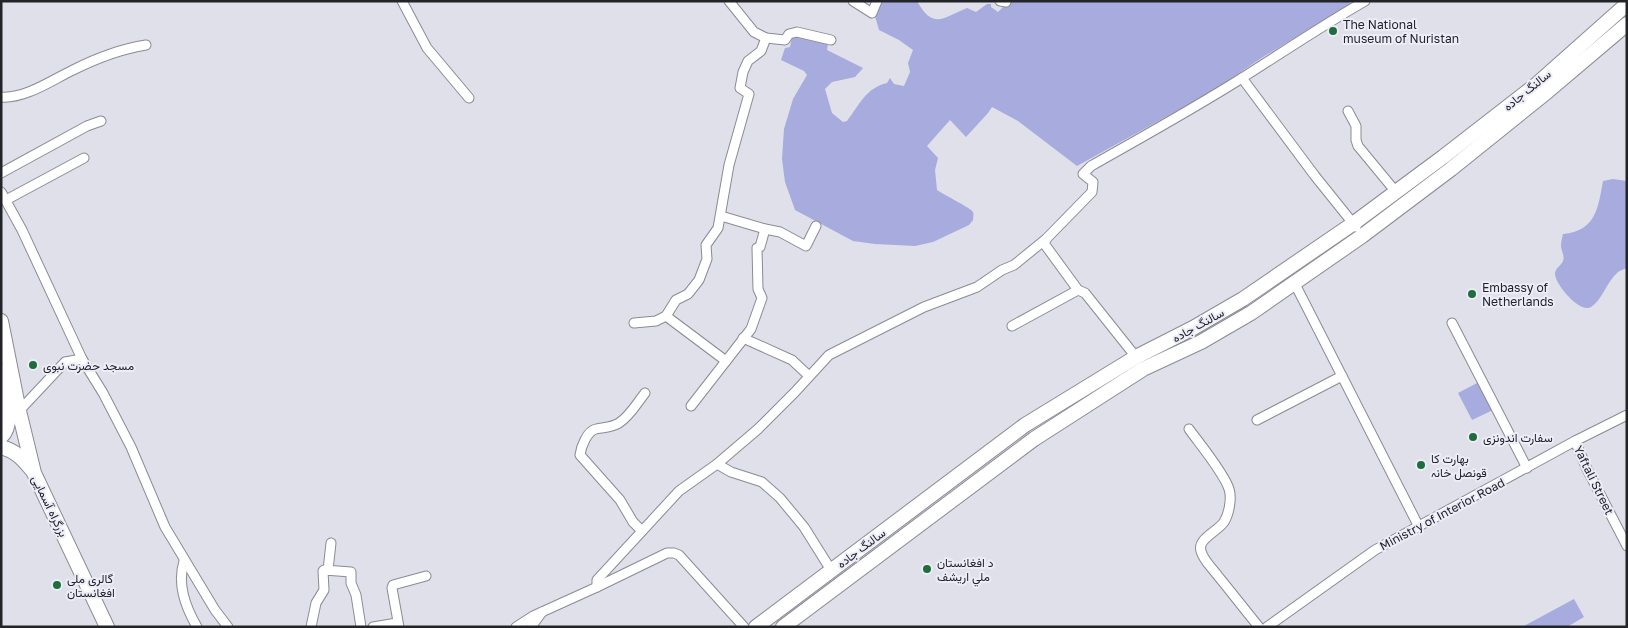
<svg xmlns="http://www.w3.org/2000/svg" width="1628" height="628" viewBox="0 0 1628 628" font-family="'Golos Text',Vazirmatn,sans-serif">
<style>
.green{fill:#a8abdd}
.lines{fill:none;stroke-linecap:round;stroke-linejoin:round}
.minor-casing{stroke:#8a8b94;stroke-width:11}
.highway-casing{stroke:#8a8b94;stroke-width:16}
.minor{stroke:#fff;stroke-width:9}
.highway{stroke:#fff;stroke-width:14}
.poi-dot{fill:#1f6d3c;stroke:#ecedf8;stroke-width:2}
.labels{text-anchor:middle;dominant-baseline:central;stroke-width:4;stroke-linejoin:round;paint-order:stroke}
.poi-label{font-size:12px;fill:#232428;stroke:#ecedf8;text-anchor:start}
.street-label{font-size:12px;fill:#232428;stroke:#ecedf8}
</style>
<rect width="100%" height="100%" fill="#dfe0ea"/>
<g class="green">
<path d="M 883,1 L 917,1 C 933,30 943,18 967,8 L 976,12 L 987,4 L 991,4 L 991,7 L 998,12 L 1006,4 L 1004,1 L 1349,1 L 1350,4 L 1263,57 L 1211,92 L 1077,166 L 1018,121 L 992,107 L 988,113 L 966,137 L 950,120 L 927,146 L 938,158 L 935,170 L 937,190 C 944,195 971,208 973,212 C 974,215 973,218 973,220 L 969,225 L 933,242 L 915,246 L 875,244 L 853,241 L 795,210 L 785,182 L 782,159 L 784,129 L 793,99 L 807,75 L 804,71 L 781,60 L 785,48 L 790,47 L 792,37 L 801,36 L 828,44 L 827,50 L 863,68 L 855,77 L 832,82 L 825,89 L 832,113 L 843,122 L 847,121 C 860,104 866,88 887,83 L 890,78 L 894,84 L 904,86 L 910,72 L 908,63 L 913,50 L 899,40 L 879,30 L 875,16 Z"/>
<path d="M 1613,179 L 1627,181 L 1627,268 C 1624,269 1619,271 1617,273 C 1606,283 1603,299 1591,307 C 1580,314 1555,284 1555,274 C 1555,268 1561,266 1563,261 C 1565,255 1561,251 1561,246 C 1561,242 1562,238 1563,234 C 1596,231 1598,208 1603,181 Z"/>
<polygon points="1479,382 1493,410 1472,420 1458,393"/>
<polygon points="1574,599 1584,617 1567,627 1522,627"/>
</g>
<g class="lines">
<defs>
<g id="minor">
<polyline points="402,1 427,48 469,98"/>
<polyline points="729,1 754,32 766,38 785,40 789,34 797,32 831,40"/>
<polyline points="853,1 872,13 877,1"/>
<polyline points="1000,1 1006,2"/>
<polyline points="1242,78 1315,176 1356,227"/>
<path d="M 1,97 C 25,99 52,80 73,70 C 95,59 120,49 146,45"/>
<polyline points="1348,111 1356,126 1356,140 1358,146 1396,192"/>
<polyline points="1,173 87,126 101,121"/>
<polyline points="1,192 22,230 82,359 103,393 131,447 165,527 215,610 228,627"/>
<polyline points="6,200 84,158"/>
<polyline points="721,216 765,229 780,232 806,246 816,226"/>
<polyline points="1046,240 1043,242 1078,290 1085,293 1136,357"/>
<polyline points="1295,284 1419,527"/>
<polyline points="666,316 726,361"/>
<polyline points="634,323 656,321 666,316 676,300 688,294 699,280 707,259 706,245 718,228 729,165 749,94 740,88 743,72 748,61 761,51 766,38"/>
<polyline points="1452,323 1527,468"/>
<polyline points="1012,326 1078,290"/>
<polyline points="743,338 792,360 809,376"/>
<polyline points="691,406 751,329 762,298 758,289 757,248 760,247 765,229"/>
<polyline points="19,411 65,362 82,359"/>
<polyline points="1257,420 1342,376"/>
<path d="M 1189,429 C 1199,443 1224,473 1229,489 C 1232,498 1229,514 1224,522 C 1218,531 1197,539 1201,551 C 1203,560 1213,569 1218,576 C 1232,593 1245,610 1259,627"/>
<polyline points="1575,441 1587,469 1627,546"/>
<polyline points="717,464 731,472 762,482 780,498 804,527 831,570"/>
<path d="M 642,531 L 633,522 L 620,500 L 580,455 C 581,447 587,431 596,429 C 604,427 611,428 619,423 C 630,416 637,403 645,393"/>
<path d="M 184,561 C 177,584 185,606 197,627"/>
<polyline points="328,570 331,543"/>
<path d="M 597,587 L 597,580 L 679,491 L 717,464 L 758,429 L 795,392 L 829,355 L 924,307 L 977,287 L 1002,270 L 1014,265 L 1046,239 L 1092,192 L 1093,182 L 1083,174 L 1091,166 C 1142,137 1193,109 1242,78 C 1283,52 1323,25 1365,1"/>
<polyline points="311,627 316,603 324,590 323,571 324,570 351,572 351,583 356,595 361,627"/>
<polyline points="373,627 397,623"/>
<polyline points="399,627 392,588 393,585 426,576"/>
<polyline points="516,627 533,616 597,587 667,553 674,553 679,555 744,627"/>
<polyline points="531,627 542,612"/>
<polyline points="1267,627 1375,550 1575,441 1627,415"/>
</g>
<g id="highway">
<polyline points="1,321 19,411 34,473 107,627"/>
<path d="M 1,371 C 4,390 16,424 1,437"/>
<path d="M 1,447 C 16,451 22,458 32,470"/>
<polyline points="756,627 1025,425 1136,357 1193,328 1243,299 1354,223 1443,157 1537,84 1627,4"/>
<polyline points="783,627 1034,439 1143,369 1201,342 1251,313 1362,236 1451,169 1548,91 1627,24"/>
</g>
</defs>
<use href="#minor" class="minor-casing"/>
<use href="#highway" class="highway-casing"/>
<use href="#minor" class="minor"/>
<use href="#highway" class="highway"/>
</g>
<g class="poi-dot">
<circle cx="1333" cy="31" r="5"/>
<circle cx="1472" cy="294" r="5"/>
<circle cx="33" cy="365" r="5"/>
<circle cx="1473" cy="437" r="5"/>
<circle cx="1421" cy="465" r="5"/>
<circle cx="927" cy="569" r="5"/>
<circle cx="57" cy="585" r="5"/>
</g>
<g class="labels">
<g class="poi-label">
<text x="1343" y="24">The National<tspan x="1343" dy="14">museum of Nuristan</tspan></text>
<text x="1482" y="287">Embassy of<tspan x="1482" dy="14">Netherlands</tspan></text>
<text x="43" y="365">مسجد حضرت نبوی</text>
<text x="1483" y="437">سفارت اندونزی</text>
<text x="1431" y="458">بھارت کا<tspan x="1431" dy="14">قونصل خانہ</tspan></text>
<text x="937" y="562">د افغانستان<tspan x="937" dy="14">ملي اریشف</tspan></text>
<text x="67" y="578">گالری ملی<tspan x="67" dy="14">افغانستان</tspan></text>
</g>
<g class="street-label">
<text transform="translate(1527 90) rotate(-39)">سالنگ جاده</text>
<text transform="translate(1198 325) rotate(-29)">سالنگ جاده</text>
<text transform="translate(1594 480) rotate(64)">Yaftali Street</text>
<text transform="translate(50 506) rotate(64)">بزرگراه آسمایی</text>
<text transform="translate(1442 514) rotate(-28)">Ministry of Interior Road</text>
<text transform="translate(861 548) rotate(-37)">سالنگ جاده</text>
</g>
</g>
<rect width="1628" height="628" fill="none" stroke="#232428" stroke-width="5"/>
</svg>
